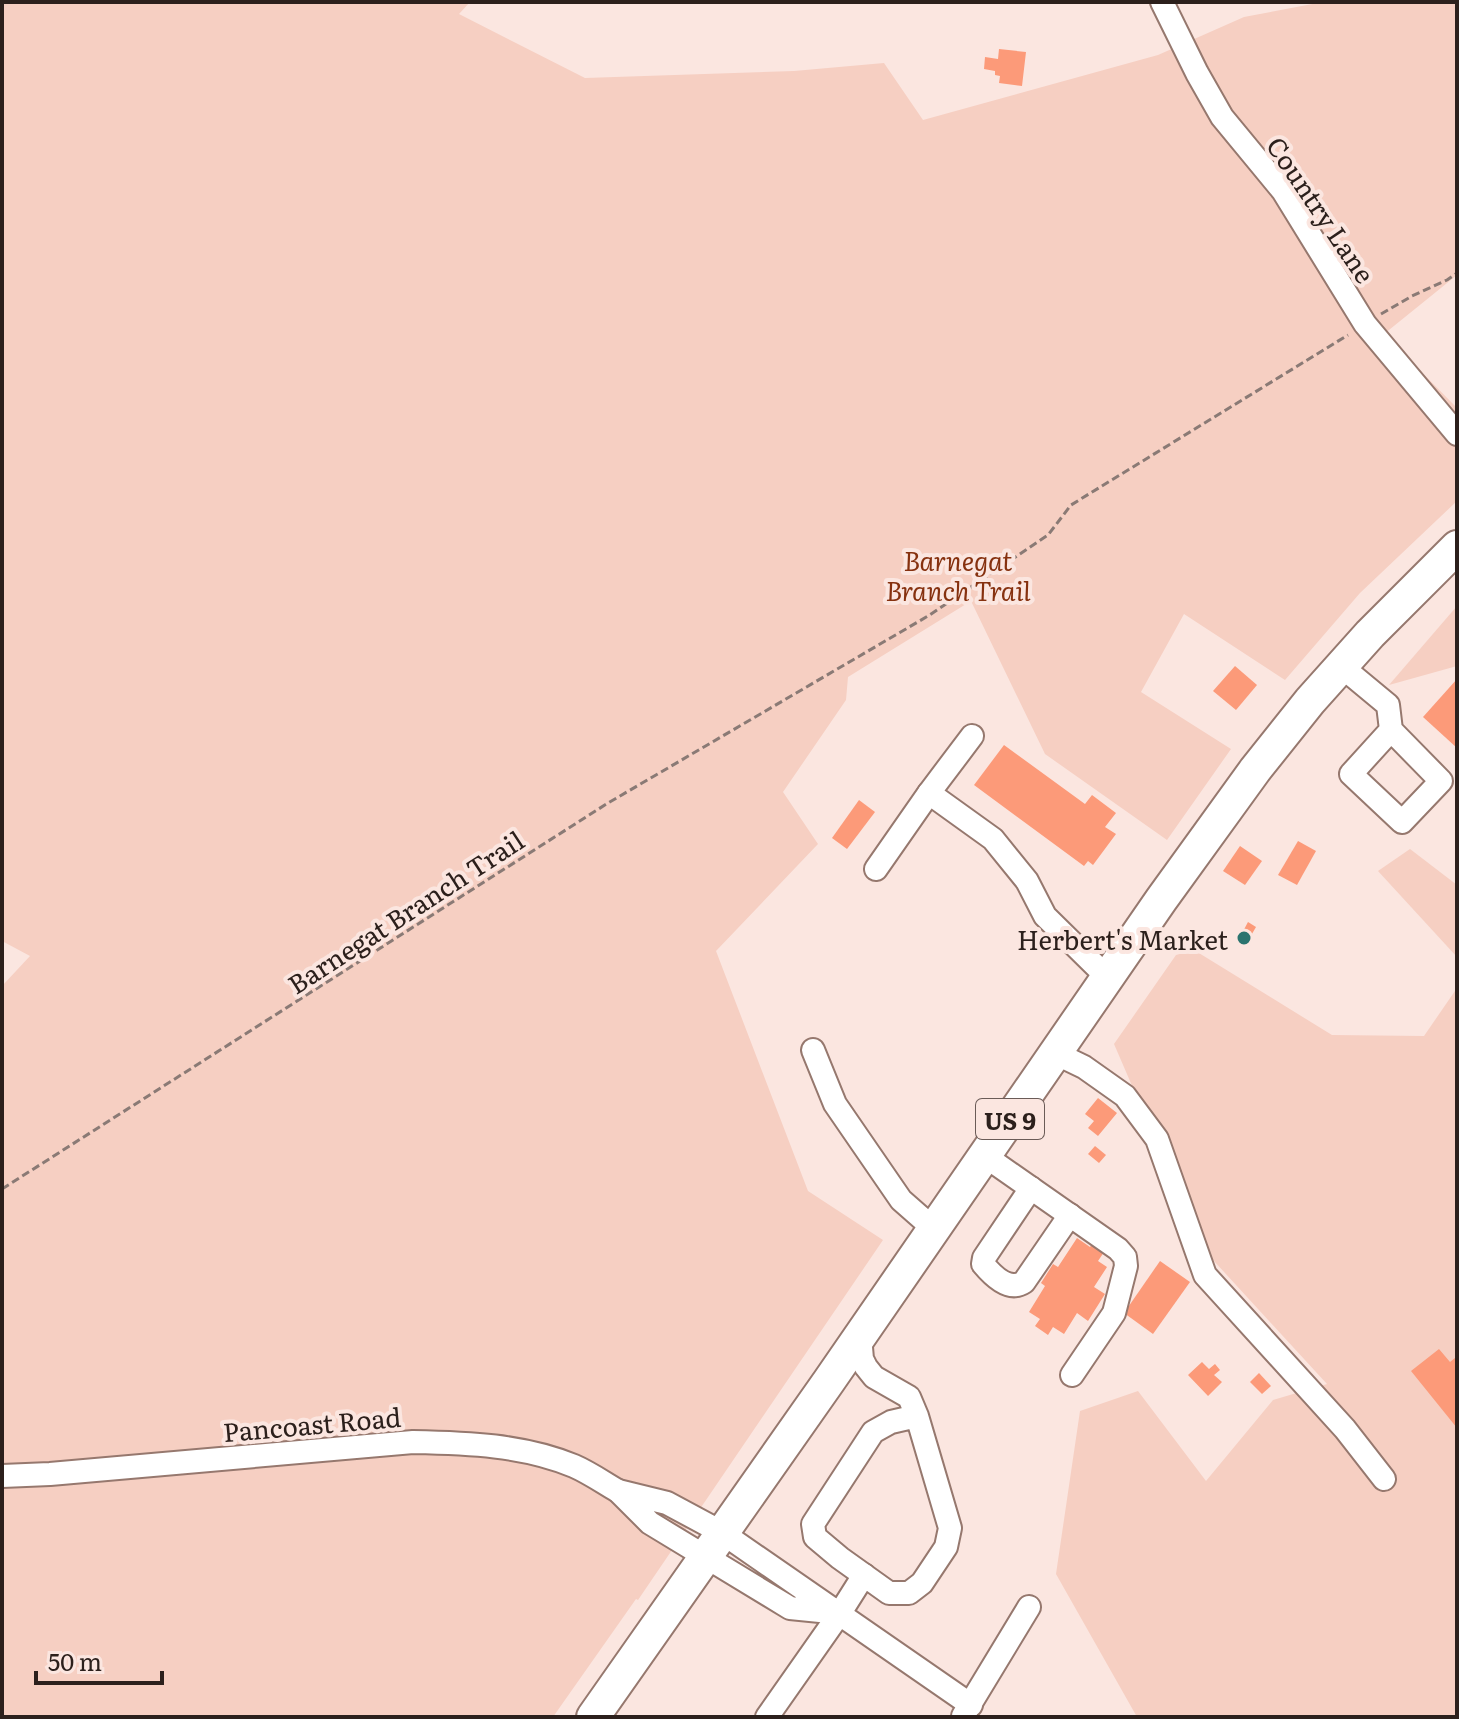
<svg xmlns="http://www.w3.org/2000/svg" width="1459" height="1719" viewBox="0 0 1459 1719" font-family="Literata,serif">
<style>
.green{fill:#f6cfc2}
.building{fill:#fc9a79}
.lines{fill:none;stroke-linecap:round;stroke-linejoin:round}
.minor-casing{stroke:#96786e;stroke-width:26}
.highway-casing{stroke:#96786e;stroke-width:36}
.path{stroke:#8a7a75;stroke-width:3;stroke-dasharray:8 4;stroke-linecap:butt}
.minor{stroke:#fff;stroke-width:22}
.highway{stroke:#fff;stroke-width:32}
.poi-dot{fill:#2b746f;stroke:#fbe6e0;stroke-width:3}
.labels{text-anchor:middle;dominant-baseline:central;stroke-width:8;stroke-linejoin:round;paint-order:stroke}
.shield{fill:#fbe6e0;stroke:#6a5b57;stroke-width:2}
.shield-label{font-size:24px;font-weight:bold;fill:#2c201c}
.street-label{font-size:26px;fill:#2c201c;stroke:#fbe6e0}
.park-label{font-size:26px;font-style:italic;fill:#86310f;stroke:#fbe6e0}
.poi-label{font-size:26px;fill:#2c201c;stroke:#fbe6e0;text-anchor:end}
</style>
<rect width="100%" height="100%" fill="#fbe6e0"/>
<g class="green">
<polygon points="2,2 470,2 459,14 585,78 794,71 884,63 923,120 1158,55 1244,17 1323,2 1457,2 1457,275 1384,334 1457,408 1457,501 1360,593 1285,680 1184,614 1141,692 1231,749 1167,840 1045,754 971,601 848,677 846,700 783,792 818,844 716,951 808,1191 883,1240 638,1600 636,1599 553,1717 2,1717 2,986 30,956 2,941"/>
<polygon points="1457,606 1457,666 1389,685"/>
<polygon points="1410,849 1457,885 1457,957 1378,871"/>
<polygon points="1194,950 1332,1035 1424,1036 1457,988 1457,1717 1137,1717 1056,1574 1080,1411 1138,1391 1206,1481 1273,1400 1327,1384 1202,1248 1114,1044 1176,955"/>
</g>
<g class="building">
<polygon points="999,49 1026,52 1022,86 999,83 1000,76 995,75 995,71 984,69 985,57 998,59"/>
<polygon points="1235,666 1257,685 1236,710 1213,691"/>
<polygon points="1457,679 1457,748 1423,717"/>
<polygon points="1004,745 1085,804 1092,795 1116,813 1105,827 1116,834 1093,865 1088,861 1084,866 974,785"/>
<polygon points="859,800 875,812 847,849 832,838"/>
<polygon points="1298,841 1316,851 1297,885 1278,875"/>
<polygon points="1240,846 1262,861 1245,885 1223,871"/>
<polygon points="1248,922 1256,927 1249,939 1241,935"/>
<polygon points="1098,1098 1117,1113 1098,1136 1088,1128 1094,1121 1085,1114"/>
<polygon points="1095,1146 1106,1155 1099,1163 1088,1154"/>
<polygon points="1077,1238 1090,1247 1092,1244 1104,1252 1098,1261 1107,1267 1094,1287 1105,1294 1088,1321 1077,1313 1064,1334 1053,1327 1048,1335 1035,1326 1040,1319 1029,1312 1045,1286 1041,1283 1053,1264 1058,1267"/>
<polygon points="1160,1261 1190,1282 1153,1334 1124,1313"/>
<polygon points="1439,1349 1450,1362 1455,1358 1457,1360 1457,1428 1411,1371"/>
<polygon points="1202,1362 1209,1369 1215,1364 1220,1370 1214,1375 1222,1382 1208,1396 1188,1375"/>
<polygon points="1259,1373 1271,1386 1262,1394 1250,1382"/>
</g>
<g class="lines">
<defs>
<g id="minor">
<polyline points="1162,2 1197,73 1222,117 1283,191 1365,324 1457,434"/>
<polyline points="1341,666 1388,705 1391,730 1441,781 1402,822 1351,774 1391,730"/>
<polyline points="929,793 993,839 1027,881 1045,916 1107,977"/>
<polyline points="876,869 929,793 972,736"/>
<polyline points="813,1050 835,1104 901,1200 934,1229"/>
<polyline points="1055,1053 1084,1067 1125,1096 1157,1139 1205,1275 1345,1429 1384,1479"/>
<polyline points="985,1156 1118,1249 1125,1257 1126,1266 1114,1313 1072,1375"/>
<path d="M 1031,1188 L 984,1258 L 983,1264 C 993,1276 1009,1292 1024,1282 L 1070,1215"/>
<polyline points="860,1336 862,1359 866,1367 874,1377 909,1397 917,1416 950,1528 946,1547 922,1583 909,1593 889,1593 840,1558 815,1537 813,1524 873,1432 891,1422 917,1416"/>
<path d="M 2,1476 L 50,1474 L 413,1442 C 467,1443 524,1445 574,1466 C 590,1473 604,1483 618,1491"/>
<polyline points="840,1613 790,1608 650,1523 618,1491 667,1503 721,1532 971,1705"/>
<polyline points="963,1716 1029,1607"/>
<polyline points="767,1717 840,1613 864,1575"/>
</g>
<polyline id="highway" points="593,1717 829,1381 1161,900 1255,770 1310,701 1370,634 1457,547"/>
</defs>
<use href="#minor" class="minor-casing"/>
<use href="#highway" class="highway-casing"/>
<g class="path">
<polyline points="1381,314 1412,296 1447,280 1457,273"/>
<polyline points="2,1189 608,803 928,616 1048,535 1071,505 1348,335"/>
</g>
<use href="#minor" class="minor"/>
<use href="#highway" class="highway"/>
</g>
<circle class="poi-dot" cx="1244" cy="938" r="8"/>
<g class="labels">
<rect class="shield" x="976" y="1099" width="68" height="40" rx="6"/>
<g class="shield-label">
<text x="1010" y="1119">US 9</text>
</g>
<g class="street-label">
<text transform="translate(1322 209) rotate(56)">Country Lane</text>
<text transform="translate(405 911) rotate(-33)">Barnegat Branch Trail</text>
<text transform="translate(312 1423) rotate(-5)">Pancoast Road</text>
</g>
<g class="park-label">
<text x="958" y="559">Barnegat<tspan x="958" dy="30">Branch Trail</tspan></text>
</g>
<g class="poi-label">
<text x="1228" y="938">Herbert's Market</text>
</g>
</g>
<rect width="1459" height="1719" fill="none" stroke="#2c201c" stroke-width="8"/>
<path d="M36 1671v12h126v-12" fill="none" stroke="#2c201c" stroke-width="4"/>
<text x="48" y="1671" font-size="24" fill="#2c201c" stroke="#fbe6e0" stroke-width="6" paint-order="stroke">50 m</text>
</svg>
